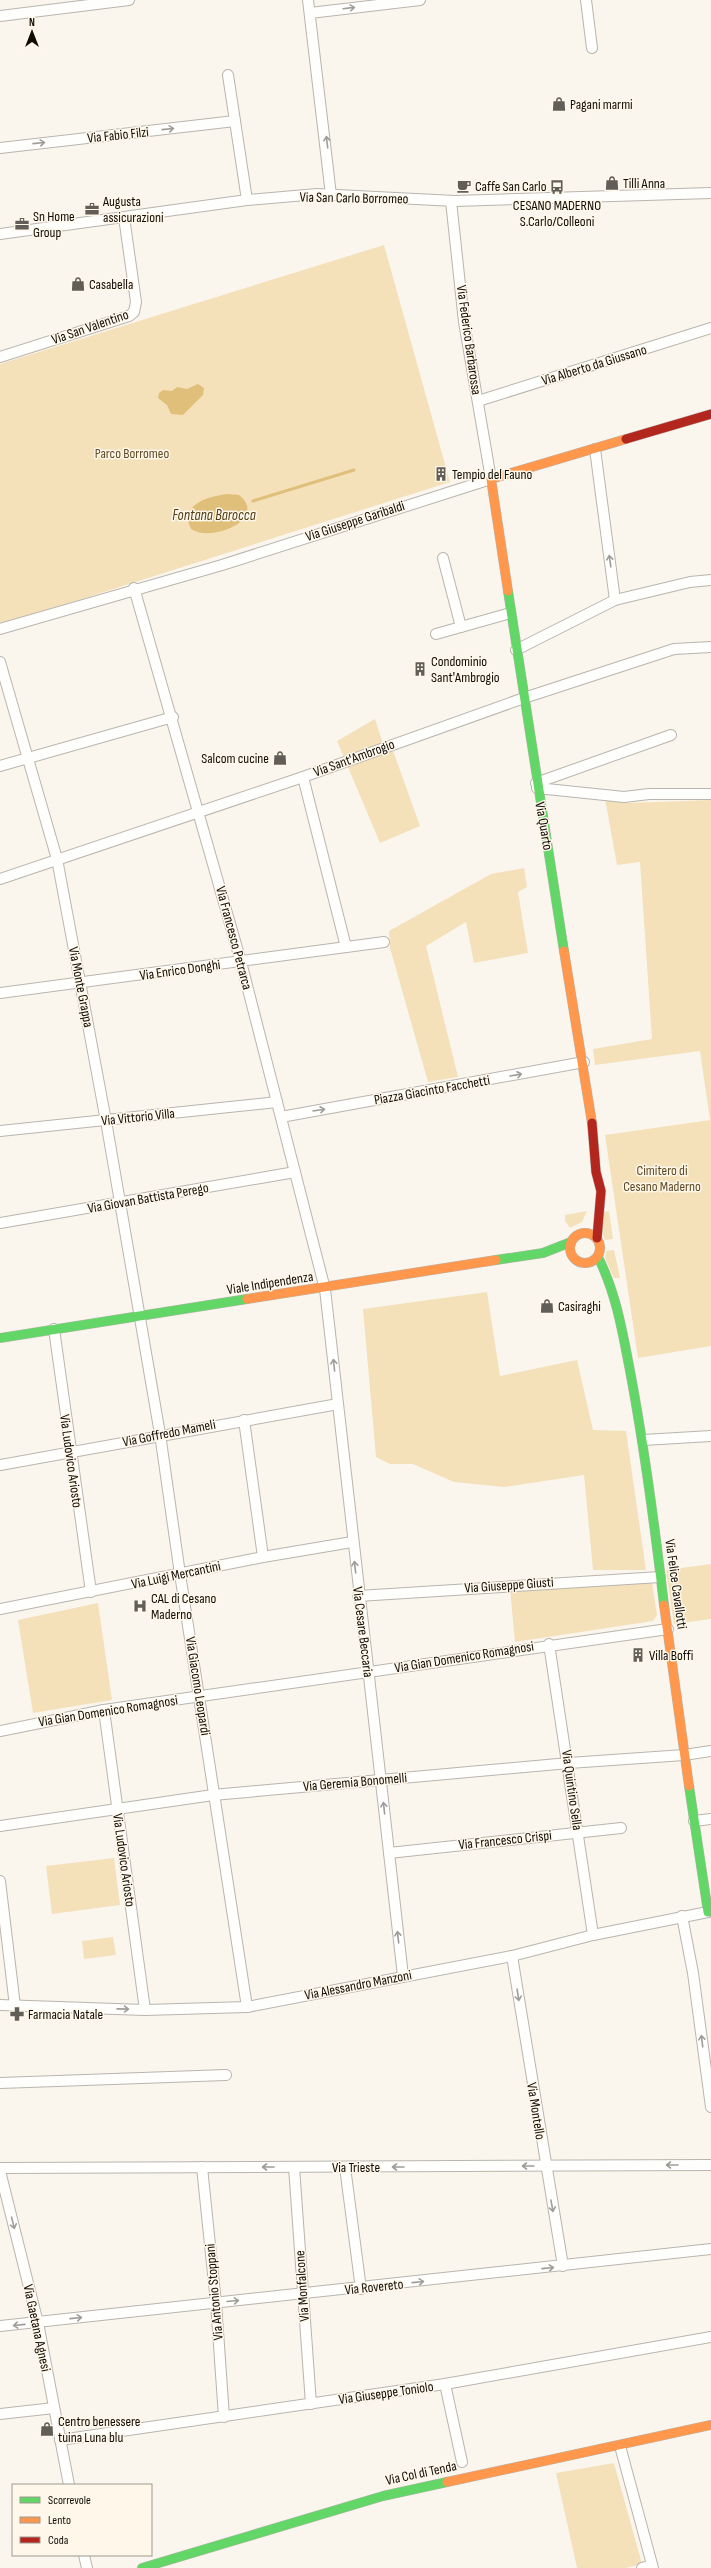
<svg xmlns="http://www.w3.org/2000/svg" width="711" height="2568" viewBox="0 0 711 2568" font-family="'Sofia Sans Condensed',sans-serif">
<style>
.green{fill:#f4e1ba}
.water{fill:#e0bf7a}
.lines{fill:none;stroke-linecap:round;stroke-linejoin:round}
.stream{stroke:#e0bf7a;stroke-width:3}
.street-casing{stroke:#b9b5ae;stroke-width:12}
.fast-casing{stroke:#b9b5ae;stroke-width:10}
.slow-casing{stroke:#b9b5ae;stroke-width:10}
.jam-casing{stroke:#b9b5ae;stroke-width:10}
.street{stroke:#fefefc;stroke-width:10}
.fast{stroke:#63d668;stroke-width:9}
.slow{stroke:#ff974d;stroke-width:9}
.jam{stroke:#b3261e;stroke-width:9}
.oneway{stroke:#9e9d9a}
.labels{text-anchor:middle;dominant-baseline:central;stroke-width:3;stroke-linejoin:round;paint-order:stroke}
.poi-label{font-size:14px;fill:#0f0c06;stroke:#fef7ea;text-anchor:start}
.street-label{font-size:14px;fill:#0f0c06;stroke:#fef7ea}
.park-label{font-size:14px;fill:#5e4a23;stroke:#fef7ea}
.water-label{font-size:15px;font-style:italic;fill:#4e3b12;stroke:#fef7ea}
</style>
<rect width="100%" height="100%" fill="#faf6ee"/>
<g class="green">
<polygon points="384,245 450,482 0,625 0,364"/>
<polygon points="375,719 384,747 391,745 420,826 380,843 337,741"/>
<polygon points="605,799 627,803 711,800 711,1346 638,1358 605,1135 710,1120 700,1051 595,1065 593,1049 652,1039 640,862 617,865"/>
<polygon points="524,868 527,887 518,892 528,953 474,963 466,922 426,946 458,1077 428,1082 390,948 389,931 491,874"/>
<polygon points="587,1211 582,1222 570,1228 565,1221 565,1215"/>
<polygon points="609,1211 613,1239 605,1240 602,1232 604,1212"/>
<polygon points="614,1250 620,1278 614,1278 605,1258 606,1251"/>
<polygon points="487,1292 500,1376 577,1360 593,1430 626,1431 646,1570 593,1570 584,1475 504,1487 454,1482 413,1464 390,1464 376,1457 363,1309"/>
<polygon points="711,1564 711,1619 674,1624 666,1570"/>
<polygon points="652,1582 657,1615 653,1621 515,1642 510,1589"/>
<polygon points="98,1603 112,1700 33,1713 18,1620"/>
<polygon points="114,1858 120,1905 52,1914 46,1866"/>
<polygon points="113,1937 116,1955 84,1959 82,1941"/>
<polygon points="614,2463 642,2564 626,2568 577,2568 556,2473"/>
</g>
<g class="water">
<polygon points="198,384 204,388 203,395 183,415 171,414 167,405 158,398 159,393 163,390 172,391 177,387 187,389"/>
<path d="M 227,494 L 239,495 C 269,519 211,543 191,529 L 187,519 C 189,501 212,496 227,494 Z"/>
</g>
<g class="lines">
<polyline class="stream" points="253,501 354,470"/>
<defs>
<g id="street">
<polyline points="308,0 331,195"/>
<polyline points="586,0 592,48"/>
<polyline points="310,13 420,0"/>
<polyline points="0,16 129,0"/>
<polyline points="228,75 247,200"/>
<polyline points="0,148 235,121"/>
<polyline points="0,234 247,200 317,194 455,201 711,193"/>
<polyline points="0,357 129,316 134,312 136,302 124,217"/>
<polyline points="478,401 711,328"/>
<polyline points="595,449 615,600"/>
<polyline points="443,558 461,627"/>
<polyline points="134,588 241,962 325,1289 403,1976"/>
<polyline points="0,629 222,565 491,479 464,322 451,201"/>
<polyline points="436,634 507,614"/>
<polyline points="516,650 615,600 690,582 711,580"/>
<polyline points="0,662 57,859 106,1121 160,1434 180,1574 247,2007"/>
<polyline points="0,766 173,717"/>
<polyline points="303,777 346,947"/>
<polyline points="536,783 671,735"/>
<polyline points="537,788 624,797 649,794 711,794"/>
<polyline points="0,879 303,777 524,698 674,649 711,647"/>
<polyline points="0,993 384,942"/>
<polyline points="281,1117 584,1062"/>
<polyline points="0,1131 277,1102"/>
<polyline points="0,1223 295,1172"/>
<polyline points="54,1329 91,1592"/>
<polyline points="244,1420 263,1557"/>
<polyline points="643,1440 711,1436"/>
<polyline points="0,1465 338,1404"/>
<polyline points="358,1596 660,1577"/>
<polyline points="0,1609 263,1557 352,1542"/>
<polyline points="549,1644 593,1935"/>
<polyline points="104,1710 145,2010"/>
<polyline points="0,1731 104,1710 668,1629"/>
<polyline points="694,1821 711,1819"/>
<polyline points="0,1826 213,1795 569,1763 684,1755 711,1751"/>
<polyline points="389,1853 621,1828"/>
<polyline points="0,1881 15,2006"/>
<polyline points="682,1916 693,1973 711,2107"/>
<polyline points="512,1956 563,2266"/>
<polyline points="0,2005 145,2010 247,2007 512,1956 593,1935 708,1912"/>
<polyline points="0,2083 226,2075"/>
<polyline points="202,2167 216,2303 224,2417"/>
<polyline points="294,2167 311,2404"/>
<polyline points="345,2167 361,2289"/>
<polyline points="0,2168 711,2165"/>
<polyline points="0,2171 38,2323 69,2485"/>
<polyline points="0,2326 711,2249"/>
<polyline points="445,2384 462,2462"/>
<polyline points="0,2414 54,2408"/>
<polyline points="60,2440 445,2384 711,2337"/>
<polyline points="620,2446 653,2568"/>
<polyline points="84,2555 87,2568"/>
<polyline points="642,2568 652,2565"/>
</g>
<g id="fast">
<polyline points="508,591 564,951"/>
<path d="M 598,1257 C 617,1295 623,1335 631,1376 C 645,1452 655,1528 664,1605"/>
<polyline points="496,1260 543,1253 571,1242"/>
<polyline points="0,1338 247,1299"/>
<polyline points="689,1786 708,1912 711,1912"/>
<polyline points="142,2568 383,2496 447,2482"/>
</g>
<g id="slow">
<polyline points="508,591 491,479 626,439"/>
<polyline points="564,951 592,1123"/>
<circle cx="585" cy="1248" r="15"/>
<polyline points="247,1299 496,1260"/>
<polyline points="664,1605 689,1786"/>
<polyline points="447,2482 711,2425"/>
</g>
<g id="jam">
<polyline points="626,439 711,414"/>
<polyline points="592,1123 596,1172 601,1191 597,1238"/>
</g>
</defs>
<use href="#street" class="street-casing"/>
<use href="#fast" class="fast-casing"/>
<use href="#slow" class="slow-casing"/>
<use href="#jam" class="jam-casing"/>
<use href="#street" class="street"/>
<use href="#fast" class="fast"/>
<use href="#slow" class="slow"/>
<use href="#jam" class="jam"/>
</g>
<defs><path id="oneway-shaft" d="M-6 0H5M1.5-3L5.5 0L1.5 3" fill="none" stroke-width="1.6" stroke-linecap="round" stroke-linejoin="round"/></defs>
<g class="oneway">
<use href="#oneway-shaft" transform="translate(349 8) rotate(-7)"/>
<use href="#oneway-shaft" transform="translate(168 129) rotate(-6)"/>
<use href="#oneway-shaft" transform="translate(327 142) rotate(-97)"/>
<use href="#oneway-shaft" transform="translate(39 143) rotate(-6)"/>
<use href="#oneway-shaft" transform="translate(610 561) rotate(-98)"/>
<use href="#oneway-shaft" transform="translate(516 1075) rotate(-10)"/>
<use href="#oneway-shaft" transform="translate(319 1110) rotate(-9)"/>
<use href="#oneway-shaft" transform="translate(334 1365) rotate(-96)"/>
<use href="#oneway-shaft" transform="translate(355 1567) rotate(-97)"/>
<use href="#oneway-shaft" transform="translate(384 1808) rotate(-96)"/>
<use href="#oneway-shaft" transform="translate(398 1937) rotate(-97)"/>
<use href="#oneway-shaft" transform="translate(518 1995) rotate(81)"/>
<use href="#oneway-shaft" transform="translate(123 2009) rotate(1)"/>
<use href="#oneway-shaft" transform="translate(702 2041) rotate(-97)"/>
<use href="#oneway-shaft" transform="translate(672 2165) rotate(180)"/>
<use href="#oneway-shaft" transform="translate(528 2166) rotate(180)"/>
<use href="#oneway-shaft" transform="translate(268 2167) rotate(180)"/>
<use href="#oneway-shaft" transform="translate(398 2167) rotate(180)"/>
<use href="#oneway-shaft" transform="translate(552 2206) rotate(80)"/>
<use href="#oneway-shaft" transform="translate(13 2223) rotate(76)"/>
<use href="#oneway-shaft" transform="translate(548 2268) rotate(-6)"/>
<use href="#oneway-shaft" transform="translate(418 2282) rotate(-6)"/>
<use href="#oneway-shaft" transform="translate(233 2301) rotate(-5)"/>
<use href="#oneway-shaft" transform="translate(76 2318) rotate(-6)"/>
<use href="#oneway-shaft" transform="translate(19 2325) rotate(174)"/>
</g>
<defs>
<symbol id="shop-bare" viewBox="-9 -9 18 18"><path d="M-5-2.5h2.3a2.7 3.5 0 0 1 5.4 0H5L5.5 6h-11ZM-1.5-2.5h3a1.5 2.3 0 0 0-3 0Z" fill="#615e57" stroke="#fef7ea" stroke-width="2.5" paint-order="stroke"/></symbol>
<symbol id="cafe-bare" viewBox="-9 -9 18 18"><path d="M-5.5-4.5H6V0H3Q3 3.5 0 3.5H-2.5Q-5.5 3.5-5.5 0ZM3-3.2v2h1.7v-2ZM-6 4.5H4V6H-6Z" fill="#615e57" stroke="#fef7ea" stroke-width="2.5" paint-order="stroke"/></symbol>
<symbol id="bus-bare" viewBox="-9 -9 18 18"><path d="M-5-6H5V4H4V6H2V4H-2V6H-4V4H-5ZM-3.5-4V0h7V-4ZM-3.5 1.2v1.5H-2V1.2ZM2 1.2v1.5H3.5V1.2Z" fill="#615e57" stroke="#fef7ea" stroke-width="2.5" paint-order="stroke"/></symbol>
<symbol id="office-bare" viewBox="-9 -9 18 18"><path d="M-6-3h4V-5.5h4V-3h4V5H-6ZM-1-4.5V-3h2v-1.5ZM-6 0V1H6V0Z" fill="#615e57" stroke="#fef7ea" stroke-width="2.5" paint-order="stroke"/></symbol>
<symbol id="building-bare" viewBox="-9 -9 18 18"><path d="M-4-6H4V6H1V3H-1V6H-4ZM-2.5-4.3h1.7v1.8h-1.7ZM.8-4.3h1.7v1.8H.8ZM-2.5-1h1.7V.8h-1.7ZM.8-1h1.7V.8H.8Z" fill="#615e57" stroke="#fef7ea" stroke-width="2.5" paint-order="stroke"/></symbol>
<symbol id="hospital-bare" viewBox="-9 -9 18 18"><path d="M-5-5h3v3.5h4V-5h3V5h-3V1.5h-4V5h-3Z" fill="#615e57" stroke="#fef7ea" stroke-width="2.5" paint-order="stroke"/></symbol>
<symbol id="pharmacy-bare" viewBox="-9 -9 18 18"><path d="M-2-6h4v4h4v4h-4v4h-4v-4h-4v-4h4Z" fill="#615e57" stroke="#fef7ea" stroke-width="2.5" paint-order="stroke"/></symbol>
</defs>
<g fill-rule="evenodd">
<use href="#shop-bare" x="549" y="94" width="20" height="20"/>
<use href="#shop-bare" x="602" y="173" width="20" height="20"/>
<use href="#cafe-bare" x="454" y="176" width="20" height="20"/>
<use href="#bus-bare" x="547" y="177" width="20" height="20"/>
<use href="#office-bare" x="82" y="199" width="20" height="20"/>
<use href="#office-bare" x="12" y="214" width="20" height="20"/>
<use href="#shop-bare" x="68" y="274" width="20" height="20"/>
<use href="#building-bare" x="431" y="464" width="20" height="20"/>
<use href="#building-bare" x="410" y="659" width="20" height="20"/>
<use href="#shop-bare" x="270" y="748" width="20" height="20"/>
<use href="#shop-bare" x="537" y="1296" width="20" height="20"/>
<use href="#hospital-bare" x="130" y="1596" width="20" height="20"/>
<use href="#building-bare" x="628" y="1645" width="20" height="20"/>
<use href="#pharmacy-bare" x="7" y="2004" width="20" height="20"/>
<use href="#shop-bare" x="37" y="2419" width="20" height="20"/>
</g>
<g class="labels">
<g class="poi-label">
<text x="570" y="104">Pagani marmi</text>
<text x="623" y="183">Tilli Anna</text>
<text x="475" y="186">Caffe San Carlo</text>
<text x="103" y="201">Augusta<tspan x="103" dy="16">assicurazioni</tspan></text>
<text x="557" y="205" text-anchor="middle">CESANO MADERNO<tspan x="557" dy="16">S.Carlo/Colleoni</tspan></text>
<text x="33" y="216">Sn Home<tspan x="33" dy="16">Group</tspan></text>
<text x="89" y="284">Casabella</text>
<text x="452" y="474">Tempio del Fauno</text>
<text x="431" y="661">Condominio<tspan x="431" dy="16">Sant'Ambrogio</tspan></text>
<text x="269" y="758" text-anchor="end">Salcom cucine</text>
<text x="558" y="1306">Casiraghi</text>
<text x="151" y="1598">CAL di Cesano<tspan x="151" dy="16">Maderno</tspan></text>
<text x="649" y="1655">Villa Boffi</text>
<text x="28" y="2014">Farmacia Natale</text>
<text x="58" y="2421">Centro benessere<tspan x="58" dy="16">tuina Luna blu</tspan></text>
</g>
<g class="street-label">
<text transform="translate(118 135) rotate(-6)">Via Fabio Filzi</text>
<text transform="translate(354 198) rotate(1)">Via San Carlo Borromeo</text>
<text transform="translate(90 327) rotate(-19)">Via San Valentino</text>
<text transform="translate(469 340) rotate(82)">Via Federico Barbarossa</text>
<text transform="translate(594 365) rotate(-17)">Via Alberto da Giussano</text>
<text transform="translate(355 521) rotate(-18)">Via Giuseppe Garibaldi</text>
<text transform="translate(354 758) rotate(-20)">Via Sant'Ambrogio</text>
<text transform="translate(544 826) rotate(80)">Via Quarto</text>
<text transform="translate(234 938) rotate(75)">Via Francesco Petrarca</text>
<text transform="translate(180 970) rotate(-8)">Via Enrico Donghi</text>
<text transform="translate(81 987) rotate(79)">Via Monte Grappa</text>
<text transform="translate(432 1090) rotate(-10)">Piazza Giacinto Facchetti</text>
<text transform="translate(138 1117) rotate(-6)">Via Vittorio Villa</text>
<text transform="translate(148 1198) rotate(-10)">Via Giovan Battista Perego</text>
<text transform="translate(270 1283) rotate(-9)">Viale Indipendenza</text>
<text transform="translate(169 1433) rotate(-11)">Via Goffredo Mameli</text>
<text transform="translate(71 1461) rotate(82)">Via Ludovico Ariosto</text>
<text transform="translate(176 1575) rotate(-12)">Via Luigi Mercantini</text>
<text transform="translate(676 1584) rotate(82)">Via Felice Cavallotti</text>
<text transform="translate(509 1585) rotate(-4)">Via Giuseppe Giusti</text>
<text transform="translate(363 1632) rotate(83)">Via Cesare Beccaria</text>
<text transform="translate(464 1657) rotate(-9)">Via Gian Domenico Romagnosi</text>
<text transform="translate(198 1686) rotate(81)">Via Giacomo Leopardi</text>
<text transform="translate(108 1711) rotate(-9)">Via Gian Domenico Romagnosi</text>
<text transform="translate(355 1782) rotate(-5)">Via Geremia Bonomelli</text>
<text transform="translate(572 1790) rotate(82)">Via Quintino Sella</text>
<text transform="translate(505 1840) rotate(-6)">Via Francesco Crispi</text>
<text transform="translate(124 1860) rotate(82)">Via Ludovico Ariosto</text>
<text transform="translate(358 1985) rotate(-11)">Via Alessandro Manzoni</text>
<text transform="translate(536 2111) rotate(81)">Via Montello</text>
<text x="356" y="2167">Via Trieste</text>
<text transform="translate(302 2286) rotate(-94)">Via Monfalcone</text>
<text transform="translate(374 2287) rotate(-6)">Via Rovereto</text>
<text transform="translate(214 2292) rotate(-95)">Via Antonio Stoppani</text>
<text transform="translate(37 2328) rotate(78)">Via Gaetana Agnesi</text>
<text transform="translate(386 2393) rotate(-8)">Via Giuseppe Toniolo</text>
<text transform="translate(421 2473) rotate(-12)">Via Col di Tenda</text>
</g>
<g class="park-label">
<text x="132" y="453">Parco Borromeo</text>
<text x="662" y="1170">Cimitero di<tspan x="662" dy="16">Cesano Maderno</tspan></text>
</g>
<g class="water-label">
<text x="214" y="515">Fontana Barocca</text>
</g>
</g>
<rect x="12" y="2484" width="140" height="72" fill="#fef7ea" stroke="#9e998f"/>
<rect x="20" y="2497" width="20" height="6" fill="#63d668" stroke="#9e998f"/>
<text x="48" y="2504" font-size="12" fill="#0f0c06">Scorrevole</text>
<rect x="20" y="2517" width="20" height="6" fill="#ff974d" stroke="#9e998f"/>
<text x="48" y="2524" font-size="12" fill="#0f0c06">Lento</text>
<rect x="20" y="2537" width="20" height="6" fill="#b3261e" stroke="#9e998f"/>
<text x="48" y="2544" font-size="12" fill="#0f0c06">Coda</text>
<g transform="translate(32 32)" stroke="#fef7ea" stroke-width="3" paint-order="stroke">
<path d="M0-3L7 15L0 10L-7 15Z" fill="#0f0c06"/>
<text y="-6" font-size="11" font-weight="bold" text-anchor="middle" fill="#0f0c06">N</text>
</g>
</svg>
